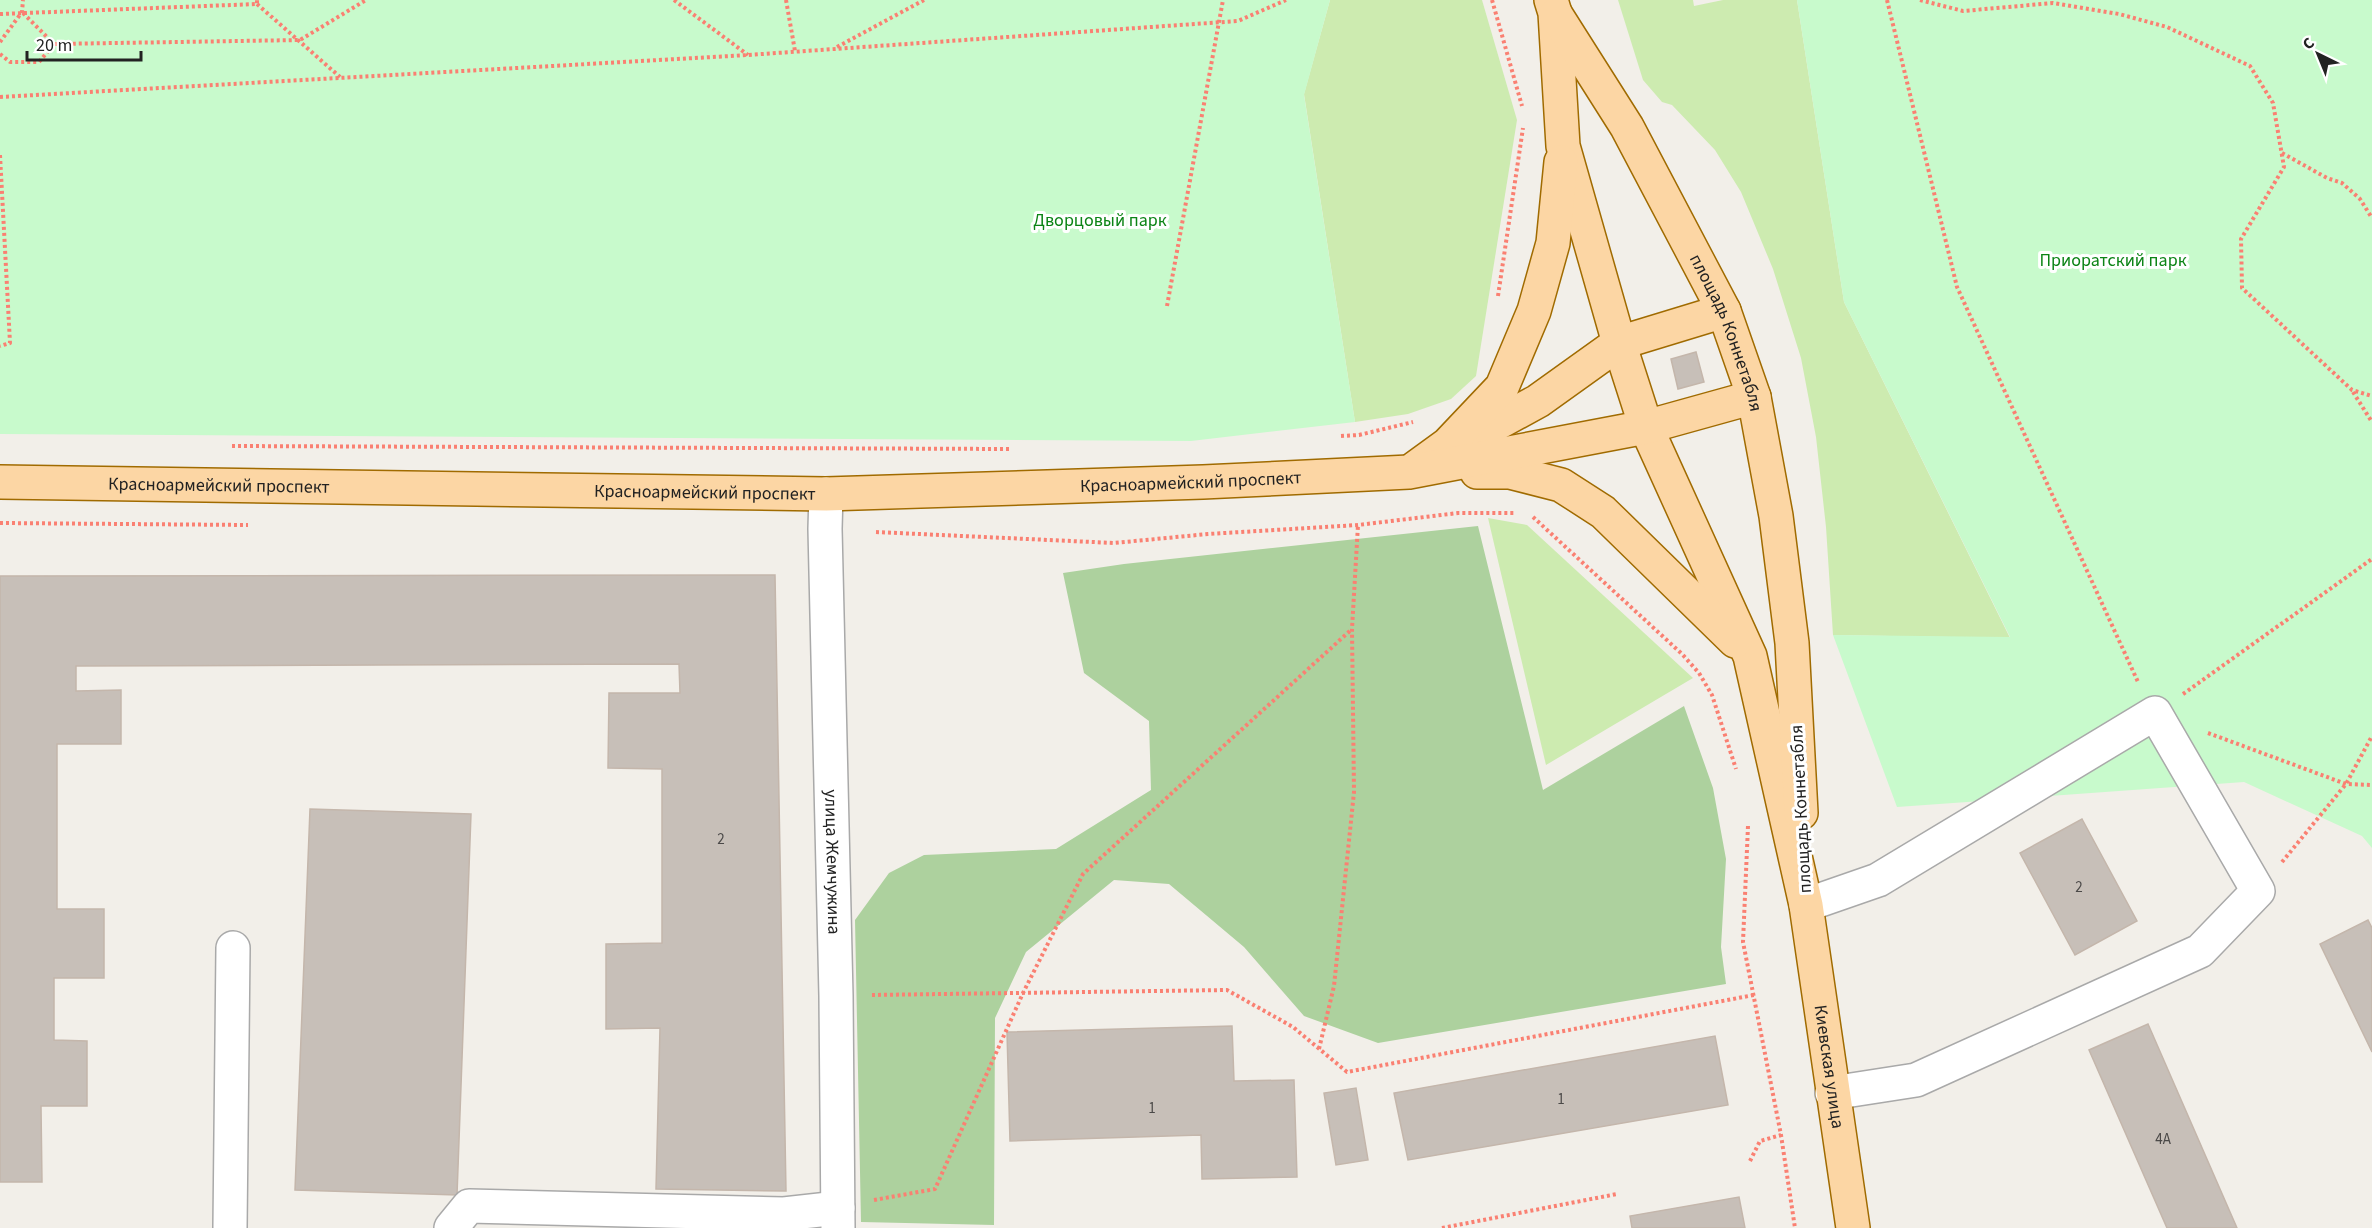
<svg xmlns="http://www.w3.org/2000/svg" width="2372" height="1228" viewBox="0 0 2372 1228" font-family="'Source Sans 3',sans-serif">
<style>
.grass{fill:#cdebb0}
.forest{fill:#add19e}
.park{fill:#c8facc}
.building{fill:#c7bfb8;stroke:#c4b6ab;stroke-width:1.5}
.lines{fill:none;stroke-linecap:round;stroke-linejoin:round}
.minor-casing{stroke:#a9a9a9;stroke-width:36}
.major-casing{stroke:#a06b00;stroke-width:36}
.path{stroke:#fa8072;stroke-width:4;stroke-dasharray:3 3;stroke-linecap:butt}
.minor{stroke:#fff;stroke-width:33}
.major{stroke:#fcd6a4;stroke-width:33}
.labels{text-anchor:middle;dominant-baseline:central;stroke-width:6;stroke-linejoin:round;paint-order:stroke}
.number-label{font-size:15px;fill:#4b4948}
.park-label{font-size:18px;fill:#0c8416;stroke:#fff}
.street-label{font-size:18px;fill:#222;stroke:#fff}
</style>
<rect width="100%" height="100%" fill="#f2efe9"/>
<g class="grass">
<polygon points="1330,0 1482,0 1517,120 1476,376 1451,399 1408,414 1355,422 1304,94"/>
<polygon points="1618,0 1693,0 1694,6 1723,0 1797,0 1844,302 2010,638 1833,635 1826,527 1816,437 1801,358 1773,269 1741,192 1715,150 1672,105 1662,102 1643,80"/>
<polygon points="1488,518 1527,525 1693,678 1546,765"/>
</g>
<polygon class="forest" points="1478,526 1543,790 1684,706 1713,788 1726,859 1721,947 1726,984 1378,1043 1304,1016 1244,947 1169,884 1114,880 1026,952 995,1018 994,1225 861,1222 855,920 889,873 924,855 1056,849 1151,790 1149,721 1084,673 1063,573 1124,564"/>
<g class="park">
<polygon points="0,0 1330,0 1304,95 1355,422 1191,441 0,434"/>
<polygon points="1797,0 2372,0 2372,848 2362,836 2244,782 1897,807 1833,635 2010,637 1844,302"/>
</g>
<g class="building">
<polygon points="1696,352 1704,382 1678,389 1671,359"/>
<polygon points="775,575 786,1191 656,1189 660,1028 606,1029 606,944 662,943 662,769 608,768 609,693 680,693 679,664 76,666 76,691 121,690 121,744 57,744 57,909 104,909 104,978 54,978 54,1040 87,1041 87,1106 41,1106 42,1182 0,1182 0,576"/>
<polygon points="310,809 471,814 457,1195 295,1190"/>
<polygon points="2082,819 2137,921 2075,955 2020,853"/>
<polygon points="2368,920 2372,928 2372,1052 2320,944"/>
<polygon points="2148,1024 2237,1228 2167,1228 2089,1050"/>
<polygon points="1232,1026 1234,1081 1294,1080 1297,1177 1202,1179 1201,1135 1010,1141 1007,1032"/>
<polygon points="1715,1036 1728,1105 1408,1160 1394,1093"/>
<polygon points="1356,1088 1368,1160 1336,1165 1324,1093"/>
<polygon points="1739,1197 1745,1228 1632,1228 1630,1216"/>
</g>
<g class="lines">
<defs>
<g id="minor">
<path id="s1" d="M 826,494 L 825,529 L 836,996 L 838,1228"/>
<polyline points="1806,905 1878,880 2155,713 2258,891 2200,951 1916,1080 1832,1093"/>
<polyline points="230,1228 233,948"/>
<polyline points="451,1228 469,1206 784,1214 838,1208"/>
</g>
<g id="major">
<path id="s2" d="M 1551,0 L 1555,13 L 1563,146 L 1619,343 L 1646,427 L 1750,656 L 1806,905 L 1853,1228"/>
<path id="s3" d="M 1556,15 L 1627,127 L 1724,311 L 1754,397 L 1776,516 L 1792,643 L 1801,813"/>
<polyline points="1463,442 1538,401 1619,343 1724,311"/>
<polyline points="1415,468 1448,444 1502,387 1534,311 1553,243 1561,162"/>
<polyline points="1477,472 1510,472 1561,485 1603,512 1735,641"/>
<path id="s4" d="M 0,482 L 826,494 L 1203,482 L 1409,472 L 1646,427 L 1754,397"/>
</g>
</defs>
<use href="#minor" class="minor-casing"/>
<use href="#major" class="major-casing"/>
<g class="path">
<polyline points="674,0 748,55"/>
<polyline points="786,0 795,51"/>
<polyline points="1492,0 1522,106"/>
<polyline points="1887,0 1957,287 2138,682"/>
<polyline points="1920,0 1963,11 2053,3 2119,14 2167,27 2250,66 2273,103 2284,167 2241,239 2242,288 2352,390 2372,396"/>
<polyline points="257,4 340,77"/>
<polyline points="23,13 54,44"/>
<polyline points="0,14 257,4 257,0"/>
<polyline points="0,42 22,12 23,0"/>
<polyline points="837,47 924,0"/>
<polyline points="0,54 10,62 39,62 54,44 300,40 366,0"/>
<polyline points="0,97 748,55 1238,21 1286,0"/>
<polyline points="2282,153 2327,178 2342,183 2360,199 2372,218"/>
<polyline points="0,155 10,343 0,346"/>
<polyline points="1498,296 1523,128"/>
<polyline points="1167,306 1223,0"/>
<polyline points="2353,392 2372,422"/>
<polyline points="1341,436 1359,435 1413,422"/>
<polyline points="232,446 1010,449"/>
<polyline points="1533,517 1682,654 1699,673 1712,695 1736,769"/>
<polyline points="0,523 248,525"/>
<polyline points="876,532 1114,543 1208,534 1358,525 1458,513 1515,513"/>
<polyline points="2183,694 2372,559"/>
<polyline points="2208,733 2346,784 2372,785"/>
<polyline points="1748,826 1743,942 1781,1135 1795,1228"/>
<polyline points="2282,862 2346,784 2372,736"/>
<polyline points="872,995 1227,990 1293,1027 1347,1072 1754,995"/>
<polyline points="1319,1049 1334,986 1354,792 1352,629 1358,525"/>
<polyline points="1750,1161 1760,1141 1781,1135"/>
<polyline points="874,1200 935,1189 1023,993 1083,874 1352,629"/>
<polyline points="1442,1228 1617,1194"/>
</g>
<use href="#minor" class="minor"/>
<use href="#major" class="major"/>
</g>
<g class="labels">
<g class="number-label">
<text x="721" y="839">2</text>
<text x="2079" y="887">2</text>
<text x="1561" y="1099">1</text>
<text x="1152" y="1108">1</text>
<text x="2163" y="1139">4А</text>
</g>
<g class="park-label">
<text x="1100" y="220">Дворцовый парк</text>
<text x="2113" y="260">Приоратский парк</text>
</g>
<g class="street-label">
<text stroke="none"><textPath href="#s3" startOffset="362">площадь Коннетабля</textPath></text>
<text stroke="none"><textPath href="#s4" startOffset="1191">Красноармейский проспект</textPath></text>
<text stroke="none"><textPath href="#s4" startOffset="219">Красноармейский проспект</textPath></text>
<text stroke="none"><textPath href="#s4" startOffset="705">Красноармейский проспект</textPath></text>
<text transform="translate(1801 809) rotate(-93)">площадь Коннетабля</text>
<text stroke="none"><textPath href="#s1" startOffset="368">улица Жемчужина</textPath></text>
<text stroke="none"><textPath href="#s2" startOffset="1110">Киевская улица</textPath></text>
</g>
</g>
<g transform="translate(2318 54) rotate(317)" stroke="#ffffff" stroke-width="4.5" paint-order="stroke">
<path d="M0-4.5L10 22L0 15L-10 22Z" fill="#222222"/>
<text y="-9" font-size="16" font-weight="bold" text-anchor="middle" fill="#222222">С</text>
</g>
<path d="M27 51v9h114v-9" fill="none" stroke="#222222" stroke-width="3"/>
<text x="36" y="51" font-size="18" fill="#222222" stroke="#ffffff" stroke-width="4.5" paint-order="stroke">20 m</text>
</svg>
